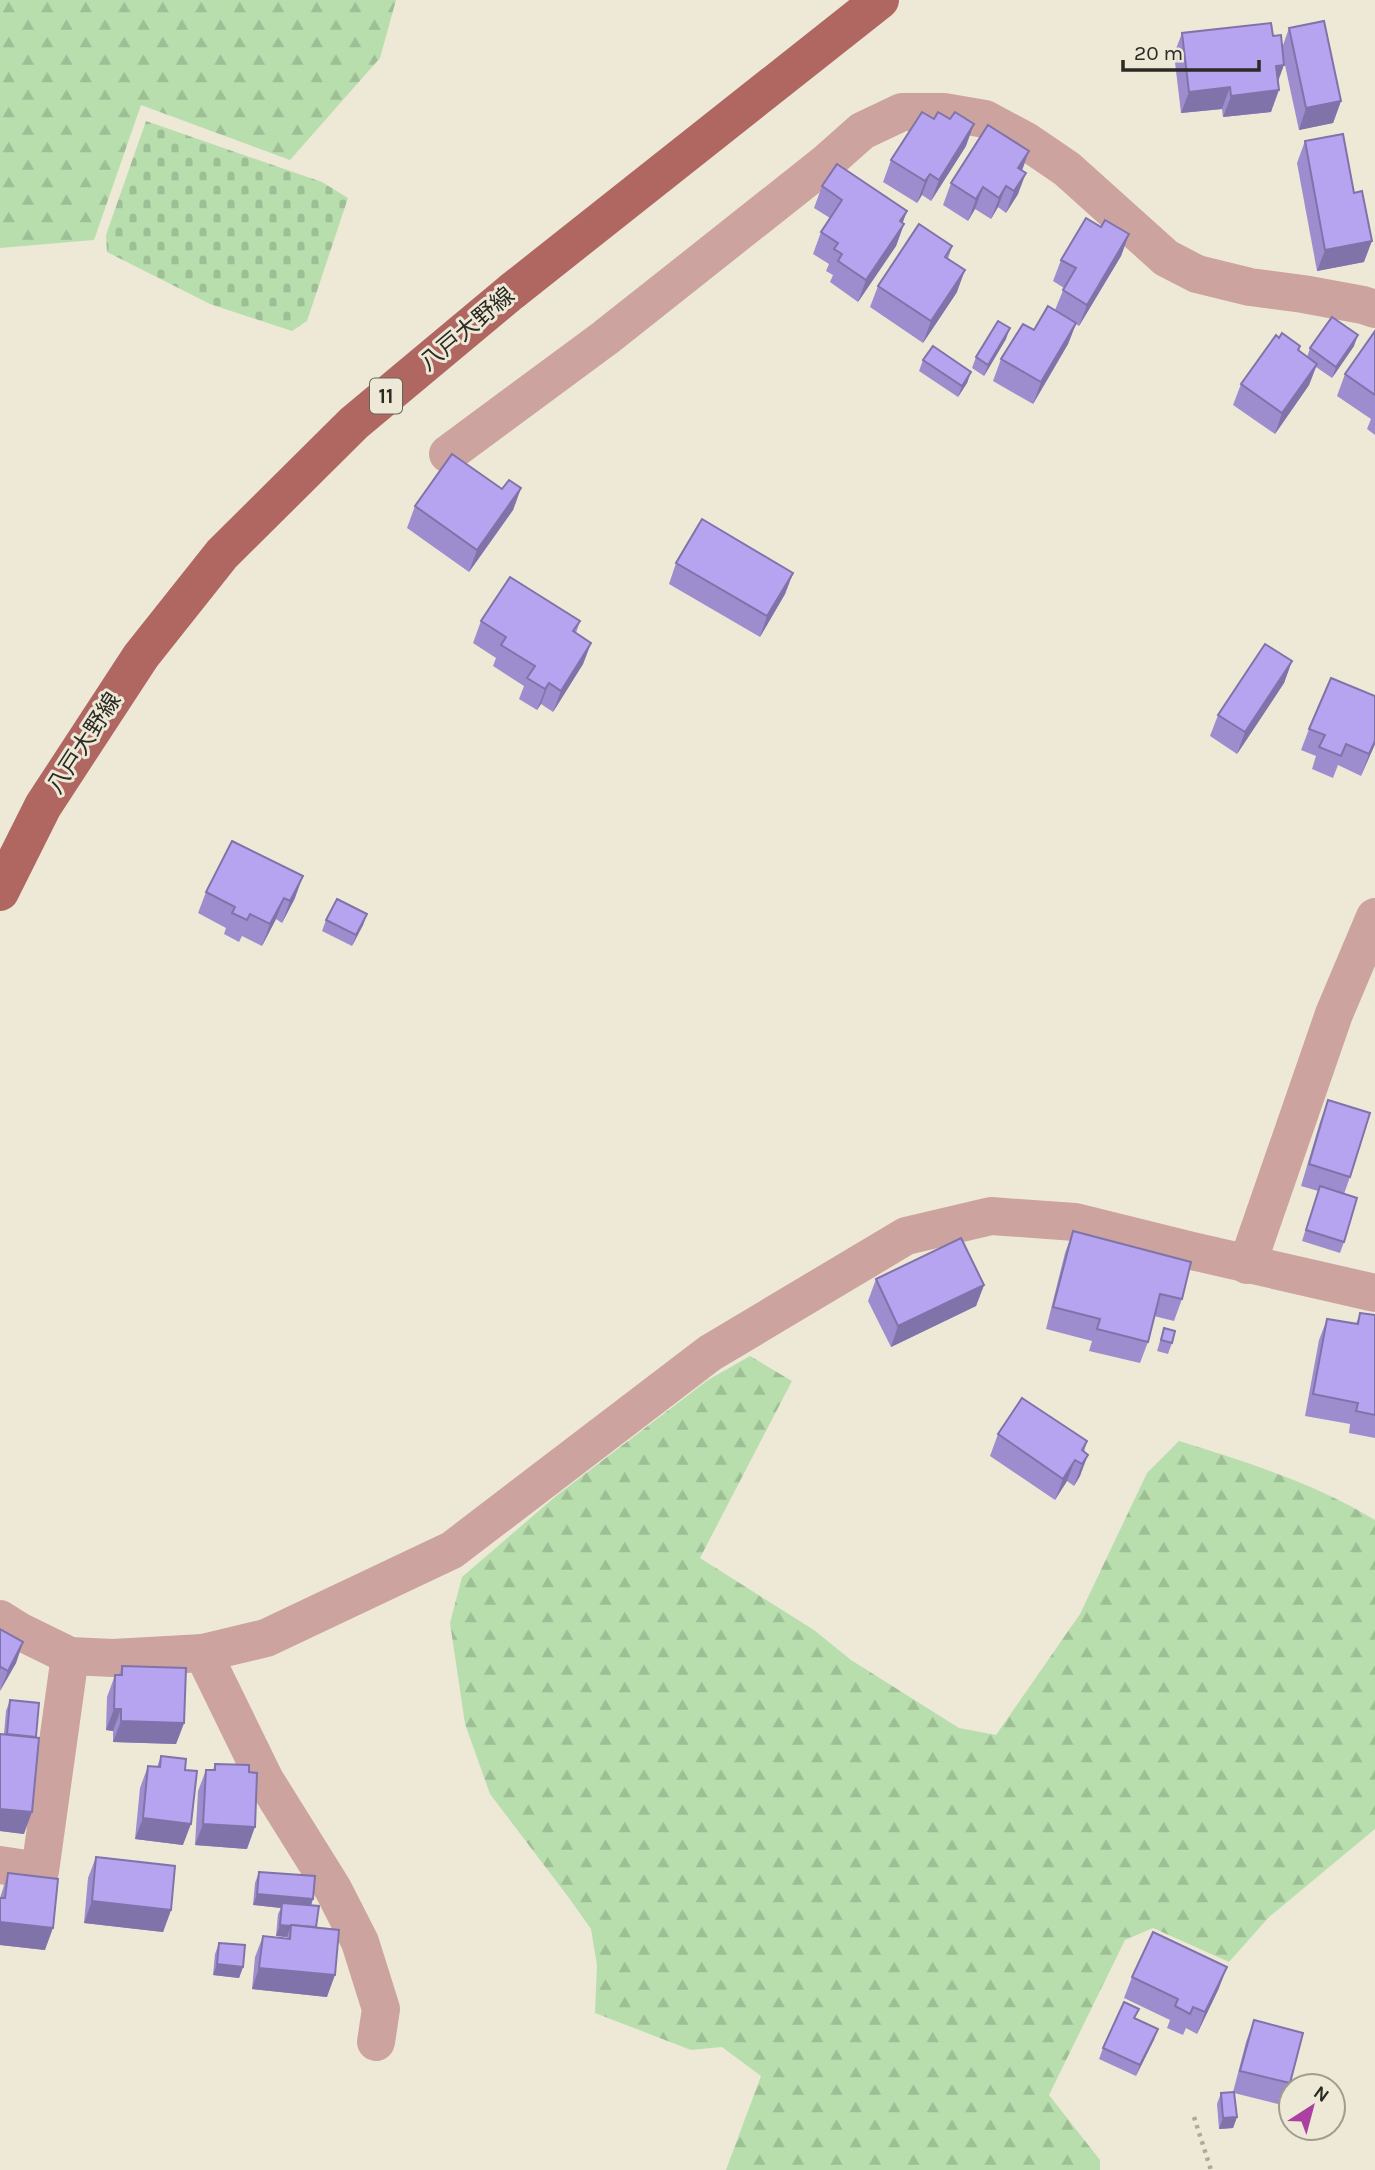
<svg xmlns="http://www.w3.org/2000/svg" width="1375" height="2170" viewBox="0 0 1375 2170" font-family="Karla,'Noto Sans JP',sans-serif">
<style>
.forest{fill:url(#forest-firs)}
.cemetery{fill:url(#cemetery-stones)}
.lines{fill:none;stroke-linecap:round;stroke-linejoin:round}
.path{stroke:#aeaa9c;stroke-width:4.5;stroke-dasharray:3.5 5;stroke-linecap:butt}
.minor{stroke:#cda39f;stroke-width:38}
.primary{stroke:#b06762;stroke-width:38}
.wall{fill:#9d8dcf}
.shaded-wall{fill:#8073a9}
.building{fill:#b7a4f1;stroke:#8073a9;stroke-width:2}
.labels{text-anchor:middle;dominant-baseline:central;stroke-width:6;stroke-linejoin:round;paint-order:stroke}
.shield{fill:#eee9d7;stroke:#666359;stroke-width:2}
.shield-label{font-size:21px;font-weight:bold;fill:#2b2a23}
.street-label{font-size:23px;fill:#2b2a23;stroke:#eee9d7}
</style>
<defs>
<pattern id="forest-firs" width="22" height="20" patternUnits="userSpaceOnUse" patternTransform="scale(1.75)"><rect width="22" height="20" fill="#b8dead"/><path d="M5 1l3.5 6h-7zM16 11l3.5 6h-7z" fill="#9ebf95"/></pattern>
<pattern id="cemetery-stones" width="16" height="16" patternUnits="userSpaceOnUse" patternTransform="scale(1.75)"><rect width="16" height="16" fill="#b8dead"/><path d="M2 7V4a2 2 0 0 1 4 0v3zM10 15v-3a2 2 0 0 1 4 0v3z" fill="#9ebf95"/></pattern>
</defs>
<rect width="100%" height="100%" fill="#eee9d7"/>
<g class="forest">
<polygon points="0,0 396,0 380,58 290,160 141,105 94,240 0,248"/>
<path d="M 750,1356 L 792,1381 L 700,1558 L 814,1630 L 851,1660 L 959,1728 L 996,1735 L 1080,1614 L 1147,1473 L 1179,1441 C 1244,1461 1317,1484 1375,1520 L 1375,1829 L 1269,1917 L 1229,1962 L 1153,1928 L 1125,1940 L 1049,2095 L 1100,2160 L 1100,2170 L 726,2170 L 761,2076 L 722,2047 L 691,2050 L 595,2013 L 597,1965 L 591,1929 L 569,1898 L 490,1794 L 465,1724 L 450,1623 L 462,1577 L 556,1496 L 708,1380 Z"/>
</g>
<polygon class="cemetery" points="146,121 322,182 348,198 307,321 292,331 210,304 107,252 106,235"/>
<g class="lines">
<polyline class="path" points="1194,2117 1211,2170"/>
<g class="minor">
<polyline points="448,454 605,338 826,163 862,131 902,112 944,112 985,119 1026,141 1067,169 1166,258 1197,274 1250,287 1303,294 1363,305 1375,309"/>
<polyline points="1247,1265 1334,1014 1375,917"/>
<polyline points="0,1619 19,1631 70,1656 113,1658 203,1653 266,1638 452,1550 710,1353 906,1236 991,1216 1075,1222 1192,1251 1375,1293"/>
<polyline points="203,1653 265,1780 333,1889 360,1942 381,2009 376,2042"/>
<polyline points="0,1865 40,1871 70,1656"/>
</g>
<polyline class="primary" points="0,892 43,806 141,656 222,554 354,423 511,292 880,0"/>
</g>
<g class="wall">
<polygon points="1289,28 1341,101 1333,123 1299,130 1283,56 1271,112 1223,117 1222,109 1181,113 1174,54 1182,33 1273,36 1282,48"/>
<polygon points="1305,141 1364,262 1317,271 1297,163"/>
<polygon points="966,146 931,201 922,195 917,203 883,182 891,160"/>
<polygon points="1029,151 1022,171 1018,194 1006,213 998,207 991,219 975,209 968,221 943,205 951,183"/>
<polygon points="822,186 907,211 902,223 904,224 896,246 858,302 830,282 833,275 826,271 829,264 813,254 821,232 830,218 814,208"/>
<polygon points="1101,227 1129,234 1121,256 1079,326 1076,324 1068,344 1033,404 993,381 1001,359 1055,310 1064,288 1053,281 1061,260"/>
<polygon points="952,246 948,259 957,292 923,343 870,307 878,286"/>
<polygon points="1375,331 1375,435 1367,429 1371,419 1337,396 1345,374"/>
<polygon points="1279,338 1300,346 1299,351 1307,357 1310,348 1354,346 1332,378 1316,367 1309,385 1275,434 1233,405 1241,384"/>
<polygon points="1006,339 984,376 972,368 976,357"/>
<polygon points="923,360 971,372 967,383 958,397 919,371"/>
<polygon points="521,488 513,510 469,572 407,528 415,506"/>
<polygon points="676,563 793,573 785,594 760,637 669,584"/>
<polygon points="481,621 580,621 576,633 591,643 583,664 553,712 541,704 537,710 519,699 524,686 493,666 496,658 473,643"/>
<polygon points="1292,661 1284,683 1237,754 1210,736 1218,715"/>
<polygon points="1309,729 1375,744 1361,776 1338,765 1333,778 1312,769 1316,756 1301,750"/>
<polygon points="206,892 295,898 282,923 276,919 262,946 242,936 239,942 224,934 226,928 198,913"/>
<polygon points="367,914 363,925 352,946 322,931 326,920"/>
<polygon points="1328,1100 1350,1177 1344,1194 1344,1242 1340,1253 1302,1241 1318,1191 1301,1186 1320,1122"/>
<polygon points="1073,1231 1182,1299 1174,1321 1154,1316 1148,1342 1140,1363 1089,1351 1092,1341 1046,1329 1065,1253"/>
<polygon points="876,1279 984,1285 976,1306 891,1347 868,1301"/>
<polygon points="1360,1313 1375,1315 1375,1438 1349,1433 1350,1424 1305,1416 1319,1340 1327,1319 1356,1324"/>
<polygon points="1164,1328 1172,1343 1168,1354 1157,1351"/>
<polygon points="998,1434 1087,1441 1084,1452 1080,1476 1074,1486 1067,1481 1055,1500 990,1456"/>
<polygon points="0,1629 23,1642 16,1663 0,1691"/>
<polygon points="122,1666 184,1723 176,1744 113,1742 113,1731 106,1730 107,1697 115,1675 119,1675"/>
<polygon points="10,1700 24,1834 0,1831 0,1734 4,1734 6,1711"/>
<polygon points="161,1756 185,1770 183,1845 135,1839 140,1788 148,1766 157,1767"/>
<polygon points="215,1764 247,1849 195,1845 198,1791 206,1770 213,1770"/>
<polygon points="96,1857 171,1910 163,1932 84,1923 88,1878"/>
<polygon points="259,1872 313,1899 311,1906 316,1927 327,1997 252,1989 255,1957 263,1936 287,1938 287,1937 276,1936 278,1914 281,1908 253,1905 255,1883"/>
<polygon points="8,1873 45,1950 0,1945 0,1898"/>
<polygon points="219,1943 243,1967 239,1978 213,1975 215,1954"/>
<polygon points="1132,1977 1219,1988 1197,2034 1186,2028 1183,2035 1167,2028 1170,2020 1124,1998"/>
<polygon points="1135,2019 1158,2029 1136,2076 1099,2059 1103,2048"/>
<polygon points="1254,2020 1290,2083 1282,2105 1234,2093 1237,2117 1233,2128 1219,2129 1217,2104 1221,2093 1233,2092 1246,2042"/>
</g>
<g class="shaded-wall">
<polygon points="1284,65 1276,87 1276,66"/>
<polygon points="1230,87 1222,109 1181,113 1189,92"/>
<polygon points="1279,90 1271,112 1223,117 1231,96"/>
<polygon points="1341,101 1333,123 1299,130 1306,108"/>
<polygon points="974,124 966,146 931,201 939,180"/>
<polygon points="1029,151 1021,172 1010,190 1018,168"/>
<polygon points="1026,173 1018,194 1006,213 1014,191"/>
<polygon points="930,174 922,195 917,203 925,181"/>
<polygon points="1006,186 998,207 991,219 999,198"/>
<polygon points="983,187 975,209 968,221 976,199"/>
<polygon points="907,211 900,230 904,224 896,246 858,302 866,280"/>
<polygon points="1129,234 1121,256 1079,326 1087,305"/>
<polygon points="1372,241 1364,262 1317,271 1325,250"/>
<polygon points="965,270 957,292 923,343 931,321"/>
<polygon points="1076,323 1068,344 1033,404 1041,382"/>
<polygon points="1010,328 1006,339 984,376 988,365"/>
<polygon points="1358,335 1354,346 1332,378 1336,367"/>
<polygon points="1317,364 1309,385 1275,434 1282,413"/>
<polygon points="971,372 967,383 958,397 962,386"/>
<polygon points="521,488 513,510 469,572 477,550"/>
<polygon points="793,573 785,594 760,637 767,616"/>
<polygon points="591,643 583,664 553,712 561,691"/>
<polygon points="1292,661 1284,683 1237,754 1245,732"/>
<polygon points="549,683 541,704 537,710 545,689"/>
<polygon points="1375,741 1375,744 1361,776 1369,754"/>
<polygon points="303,876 295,898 282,923 290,901"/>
<polygon points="284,898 276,919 262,946 270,924"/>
<polygon points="367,914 363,925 352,946 356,935"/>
<polygon points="984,1285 976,1306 891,1347 898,1326"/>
<polygon points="1088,1455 1080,1476 1074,1486 1082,1464"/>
<polygon points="1075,1460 1067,1481 1055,1500 1063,1479"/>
<polygon points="23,1642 16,1663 0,1691 8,1671"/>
<polygon points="114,1709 121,1709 113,1731 106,1730"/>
<polygon points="121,1721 184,1723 176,1744 113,1742"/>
<polygon points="0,1809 32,1812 24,1834 0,1831"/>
<polygon points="143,1818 191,1824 183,1845 135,1839"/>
<polygon points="203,1824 255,1827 247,1849 195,1845"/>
<polygon points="257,1894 313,1899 309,1910 282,1903 281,1908 253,1905"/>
<polygon points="92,1901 171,1910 163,1932 84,1923"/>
<polygon points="0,1922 53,1928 45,1950 0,1945"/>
<polygon points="280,1925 291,1926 287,1937 276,1936"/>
<polygon points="217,1964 243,1967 239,1978 213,1975"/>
<polygon points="1227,1967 1219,1988 1197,2034 1205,2012"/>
<polygon points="259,1968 335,1975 327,1997 252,1989"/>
<polygon points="1158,2029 1154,2040 1136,2076 1140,2065"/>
<polygon points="1237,2117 1233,2128 1219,2129 1223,2118"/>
</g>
<g class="building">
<polygon points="1324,21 1341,101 1306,108 1289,28"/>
<polygon points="1271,23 1273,36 1281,35 1284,65 1276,66 1279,90 1231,96 1230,87 1189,92 1182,33"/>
<polygon points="922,112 934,119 938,112 950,119 955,112 974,124 939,180 930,174 925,181 891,160"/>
<polygon points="988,125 1029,151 1018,168 1026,173 1014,191 1006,186 999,198 983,187 976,199 951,183"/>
<polygon points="1343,134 1354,193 1362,191 1372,241 1325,250 1305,141"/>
<polygon points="837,164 907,211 900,221 904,224 866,280 838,261 842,254 834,249 838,243 821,232 842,200 822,186"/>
<polygon points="1086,218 1101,227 1105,220 1129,234 1087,305 1063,290 1076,268 1061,260"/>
<polygon points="919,224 952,246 945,257 965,270 931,321 878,286"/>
<polygon points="1048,306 1076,323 1041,382 1001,359 1023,324 1034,330"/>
<polygon points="1332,317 1358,335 1336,367 1310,348"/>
<polygon points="998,321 1010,328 988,365 976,357"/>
<polygon points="1375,331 1375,395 1345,374"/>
<polygon points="1282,333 1300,346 1298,350 1317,364 1282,413 1241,384 1276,335 1279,338"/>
<polygon points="933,346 971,372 962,386 923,360"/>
<polygon points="452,454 502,489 509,480 521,488 477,550 415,506"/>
<polygon points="702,519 793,573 767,616 676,563"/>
<polygon points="510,577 580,621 573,631 591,643 561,691 549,683 545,689 527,678 535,666 501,645 506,637 481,621"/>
<polygon points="1265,644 1292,661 1245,732 1218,715"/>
<polygon points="1331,678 1375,696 1375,741 1369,754 1346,744 1341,756 1319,747 1325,735 1309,729"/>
<polygon points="232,841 303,876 290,901 284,898 270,924 250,914 247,920 232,913 235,907 206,892"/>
<polygon points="337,899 367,914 356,935 326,920"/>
<polygon points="1328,1100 1370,1113 1350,1177 1309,1164"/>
<polygon points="1320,1186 1357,1198 1344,1242 1306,1230"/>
<polygon points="1073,1231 1191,1262 1182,1299 1160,1294 1148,1342 1097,1329 1100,1319 1053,1307"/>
<polygon points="961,1238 984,1285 898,1326 876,1279"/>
<polygon points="1360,1313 1375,1315 1375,1415 1356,1411 1358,1403 1313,1394 1327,1319 1358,1324"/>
<polygon points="1164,1328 1175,1331 1172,1343 1161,1340"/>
<polygon points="1022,1398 1087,1441 1082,1450 1088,1455 1082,1464 1075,1460 1063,1479 998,1434"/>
<polygon points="0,1629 23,1642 8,1671 1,1667 0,1668"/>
<polygon points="122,1666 186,1668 184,1723 121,1721 121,1709 114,1709 115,1675 122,1675"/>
<polygon points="10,1700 39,1703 36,1737 7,1734"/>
<polygon points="0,1734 39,1738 32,1812 0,1809"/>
<polygon points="161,1756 186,1759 185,1770 197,1771 191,1824 143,1818 148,1766 160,1767"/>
<polygon points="215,1764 249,1765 249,1772 257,1773 255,1827 203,1824 206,1770 215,1770"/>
<polygon points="96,1857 175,1866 171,1910 92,1901"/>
<polygon points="259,1872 315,1876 313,1899 257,1894"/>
<polygon points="8,1873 58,1879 53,1928 0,1922 0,1898 5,1898"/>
<polygon points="282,1903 319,1906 316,1927 291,1925 291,1926 280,1925"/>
<polygon points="291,1925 339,1930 335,1975 259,1968 263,1936 290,1939"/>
<polygon points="1153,1932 1227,1967 1205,2012 1193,2007 1190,2014 1175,2006 1178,1999 1132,1977"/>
<polygon points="219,1943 245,1945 243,1967 217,1964"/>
<polygon points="1124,2002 1139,2009 1134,2018 1158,2029 1140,2065 1103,2048"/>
<polygon points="1254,2020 1303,2033 1290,2083 1240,2071"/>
<polygon points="1234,2092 1237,2117 1223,2118 1221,2093"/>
</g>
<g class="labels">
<rect class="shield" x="370" y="378.5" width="32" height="35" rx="5"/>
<g class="shield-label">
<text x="386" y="396">11</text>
</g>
<g class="street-label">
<text transform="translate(467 329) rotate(-40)">八戸大野線</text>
<text transform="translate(84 743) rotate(-57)">八戸大野線</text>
</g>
</g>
<g transform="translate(1312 2107) rotate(36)"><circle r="33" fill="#eee9d7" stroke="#a09d8f" stroke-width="2"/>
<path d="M0-5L12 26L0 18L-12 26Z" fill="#ab40a1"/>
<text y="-10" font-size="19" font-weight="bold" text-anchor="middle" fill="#2b2a23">N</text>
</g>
<path d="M1123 60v10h136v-10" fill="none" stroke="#2b2a23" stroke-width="3.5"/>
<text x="1134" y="60" font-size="21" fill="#2b2a23" stroke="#eee9d7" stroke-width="5" paint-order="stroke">20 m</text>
</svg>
